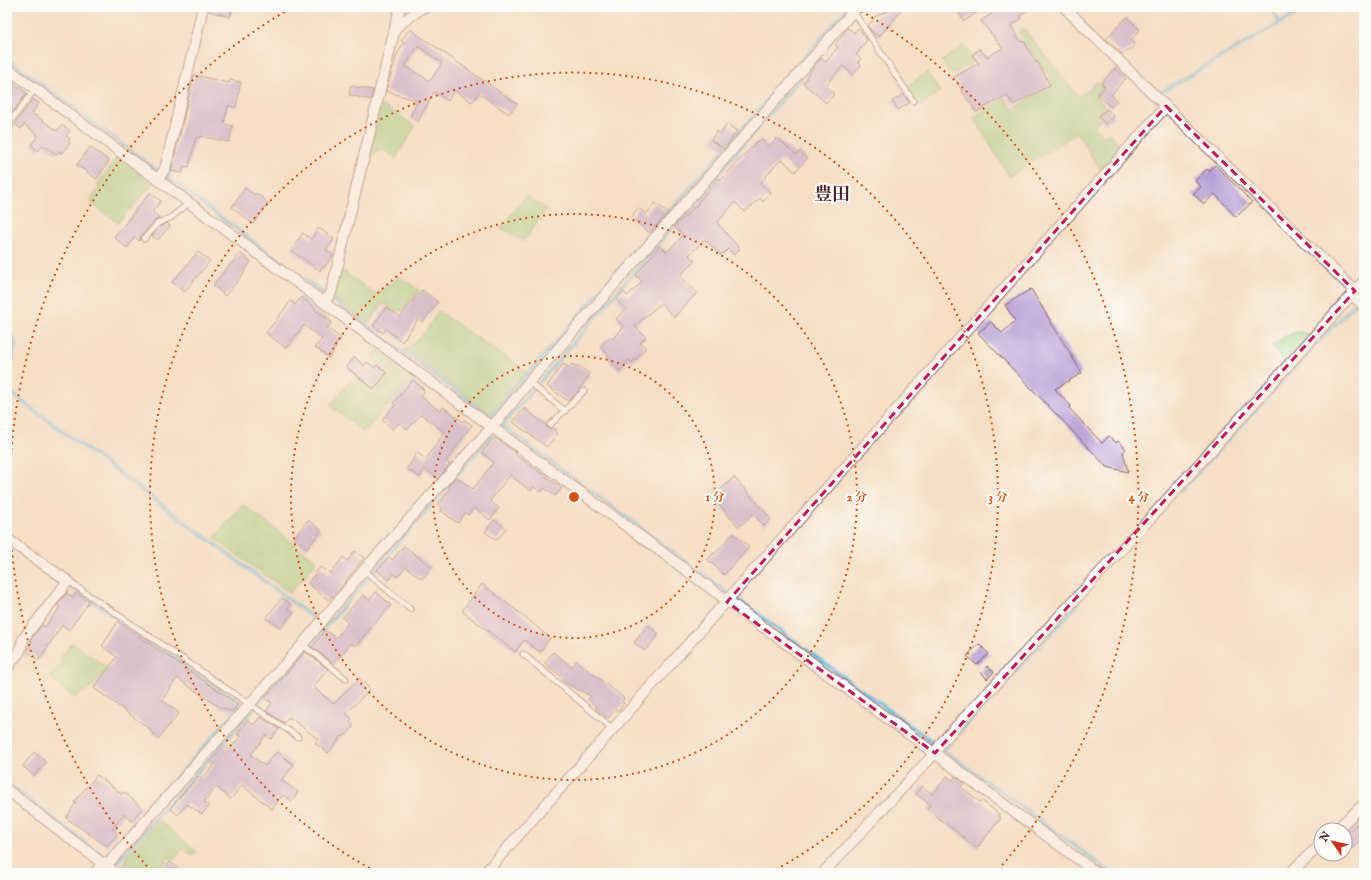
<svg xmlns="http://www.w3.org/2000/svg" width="1371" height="880" viewBox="0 0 1371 880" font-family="'IM FELL English','Noto Serif JP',serif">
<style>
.green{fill:#9fd384;stroke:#747958}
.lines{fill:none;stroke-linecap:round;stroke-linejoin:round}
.stream{stroke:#60b8de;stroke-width:3.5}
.building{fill:#b69ed6;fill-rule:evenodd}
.service-casing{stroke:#866261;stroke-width:7}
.minor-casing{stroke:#866261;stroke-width:12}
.tertiary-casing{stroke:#866261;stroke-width:14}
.service{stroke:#fff;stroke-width:5}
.minor{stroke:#fff;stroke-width:10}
.tertiary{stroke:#fff;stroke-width:12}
.marked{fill:none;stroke:#c2185b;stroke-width:3;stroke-dasharray:8 5;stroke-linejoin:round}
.ring{fill:none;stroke:#d8530f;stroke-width:2;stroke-dasharray:2 4}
.labels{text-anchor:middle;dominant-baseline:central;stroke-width:4;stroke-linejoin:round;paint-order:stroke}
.quarter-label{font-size:18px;font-weight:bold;fill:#4a1f2b;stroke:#fdfcf7}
.centre{fill:#d8530f;stroke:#fdfcf7;stroke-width:2}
.ring-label{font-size:12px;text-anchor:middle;font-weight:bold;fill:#d8530f;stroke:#fdfcf7;stroke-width:4;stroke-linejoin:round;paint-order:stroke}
</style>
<rect width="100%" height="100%" fill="#fdfcf7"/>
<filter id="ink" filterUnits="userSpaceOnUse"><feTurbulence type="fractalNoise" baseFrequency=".025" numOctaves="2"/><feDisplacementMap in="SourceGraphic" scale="8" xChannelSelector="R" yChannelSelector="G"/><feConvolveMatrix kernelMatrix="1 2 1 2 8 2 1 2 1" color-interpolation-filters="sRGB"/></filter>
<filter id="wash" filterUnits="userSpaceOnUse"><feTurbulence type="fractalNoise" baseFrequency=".012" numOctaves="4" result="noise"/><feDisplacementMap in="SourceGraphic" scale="16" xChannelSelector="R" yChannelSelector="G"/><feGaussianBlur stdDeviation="0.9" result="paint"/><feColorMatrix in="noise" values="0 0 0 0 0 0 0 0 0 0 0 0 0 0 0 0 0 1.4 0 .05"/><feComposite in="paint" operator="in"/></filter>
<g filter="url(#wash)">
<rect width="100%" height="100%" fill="#f5dfc5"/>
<g class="green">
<polygon points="1023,28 1079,97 1097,82 1103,87 1095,96 1107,108 1098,114 1101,119 1094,125 1103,137 1110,133 1123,150 1102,172 1077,133 1009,176 974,117 1005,98 1013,109 1054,84 1018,31"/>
<polygon points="964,45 974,62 951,75 942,61"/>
<polygon points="927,72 940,92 922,105 918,104 907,86"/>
<polygon points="381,106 383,106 415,126 396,158 383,150 375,153 370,164 367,165"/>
<polygon points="117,157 153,184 118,223 91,203 91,200 99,188 97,185"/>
<polygon points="526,196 546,209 524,241 501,228"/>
<polygon points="340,269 375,294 400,277 419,290 403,310 395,311 383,303 369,323 333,297"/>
<path d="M 438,311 L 527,372 L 490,413 L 405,350 C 423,338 428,329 438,311 Z"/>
<polygon points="1296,332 1310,334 1283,362 1272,346 1284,337"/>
<polygon points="378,350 414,378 363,432 330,405 355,375 374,391 390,373 371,358"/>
<polygon points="243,505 317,561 290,593 214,538"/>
<polygon points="72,643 108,668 92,686 74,698 49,676 64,662 60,658"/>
<polygon points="159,820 197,852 194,855 182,849 174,860 169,857 158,873 132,873 124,867 126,857"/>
</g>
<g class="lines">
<g class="stream">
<polyline points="1270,7 1280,23"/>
<polyline points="424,11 430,7"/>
<polyline points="7,59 727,592 1112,873"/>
<polyline points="1159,93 1308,7"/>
<polyline points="168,179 171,166"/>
<polyline points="1360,297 1364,292"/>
<polyline points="7,333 14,338 16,345 7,376"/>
<polyline points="7,390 314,618"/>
<polyline points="490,417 848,7"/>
<polyline points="502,426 800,79"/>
<polyline points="1180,492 1356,302"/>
<polyline points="67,584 239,702 240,706 105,858"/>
<polyline points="942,752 1079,603"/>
<polyline points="7,783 106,859"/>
<polyline points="113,864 125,873"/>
<polyline points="107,873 261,701 491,436"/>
</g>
</g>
<g id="blocks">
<g class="building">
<polygon points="209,7 233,7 230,17 209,11"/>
<polygon points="898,7 904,7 879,37 871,31 868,26 876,16"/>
<polygon points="955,7 980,7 981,10 964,21"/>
<polygon points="1001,7 1031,7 1020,16 1022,18 1011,26 1021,42 1024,41 1036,63 1038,62 1050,85 1013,105 1007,95 976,112 969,100 968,101 954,77 979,63 972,55 980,49 987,57 1003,48 981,21"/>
<polygon points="1127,17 1140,30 1131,40 1135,46 1122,54 1106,39"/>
<polygon points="848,28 854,33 858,28 867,40 856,55 861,59 858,62 861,65 853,75 843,66 826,85 834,94 826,103 803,83 807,78 806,77 821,58 826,62 838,47 835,45"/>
<path d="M 410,29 L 517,104 L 509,114 L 479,93 L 472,102 L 454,90 L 448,101 L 434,92 L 418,122 L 410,116 L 415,108 L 414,107 L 418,101 L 386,91 L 397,54 L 404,43 L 401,41 ZM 418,46 L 442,63 L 430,81 L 405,66 Z"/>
<polygon points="1115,68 1126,78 1111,95 1117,101 1111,107 1097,95 1105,87 1101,83"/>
<polygon points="194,75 229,83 230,80 241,82 236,107 228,106 224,124 233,126 229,142 200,136 200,138 196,137 189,167 184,166 182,173 171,171"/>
<polygon points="10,81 27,93 8,119 7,86"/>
<polygon points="351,86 373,90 371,100 349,95"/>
<polygon points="904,94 909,103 898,110 892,101"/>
<polygon points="33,99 39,103 32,113 57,131 62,125 70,131 66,136 70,139 68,141 70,143 62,153 59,151 56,154 43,145 38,151 31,145 38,135 24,124 21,129 15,124"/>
<polygon points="1107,109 1114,117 1105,124 1098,116"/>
<polygon points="727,124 737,131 724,149 711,140 717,131 721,134"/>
<polygon points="777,138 796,155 800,151 807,159 795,172 783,160 782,161 781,160 774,167 760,183 771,193 763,202 760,198 745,212 735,202 717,223 740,249 734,255 728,249 723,254 722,253 720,255 705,239 689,255 695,261 679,276 697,293 674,317 661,303 635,326 646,337 640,343 646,348 636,360 635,359 632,363 629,360 620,371 609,361 611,360 607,356 608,355 600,347 609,337 612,339 624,327 616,319 625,309 616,299 623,292 627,296 641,283 642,281 636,275 660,245 667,252 680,239 683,235 674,226 699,203 698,202 719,178 721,180 757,141 758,142 761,139 769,147"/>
<polygon points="90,147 109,161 97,179 77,165"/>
<polygon points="1215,165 1252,202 1236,217 1215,194 1204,204 1193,194 1201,187 1195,181 1207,169 1209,171"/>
<polygon points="245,188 255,195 256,193 269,203 253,224 232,207"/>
<polygon points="150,193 161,201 152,212 160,218 155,220 141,236 139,241 135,237 127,248 114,237"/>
<polygon points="655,203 668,213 650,233 631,218 638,208 646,214"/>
<polygon points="167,223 170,226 158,240 152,236 160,226"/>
<polygon points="319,228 334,239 326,250 333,255 324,268 322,267 320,271 291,250 303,233 311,239"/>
<polygon points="198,252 210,261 184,292 172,282"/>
<polygon points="240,253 251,262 244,271 245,272 225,296 213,285"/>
<polygon points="1031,289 1082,373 1055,389 1071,406 1069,408 1102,443 1109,436 1116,443 1118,441 1126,449 1123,452 1128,472 1107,467 978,333 991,322 1002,333 1015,321 1005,305"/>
<polygon points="422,290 438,302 423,322 418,319 402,342 386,329 383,333 373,326 386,307 400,317 417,295 418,295"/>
<polygon points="301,297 315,308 314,309 332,322 327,328 341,338 333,348 335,349 329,358 315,347 322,339 304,325 286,348 266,333 291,301 295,305"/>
<polygon points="355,357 364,366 367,362 375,368 377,365 387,373 374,389 346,367"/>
<polygon points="563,364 569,368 572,364 576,367 577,365 589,373 588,375 589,376 578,391 568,401 547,386"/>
<polygon points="413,380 424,390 423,391 424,392 420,396 440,411 443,407 463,422 464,420 472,425 446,461 450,464 438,478 425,469 420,477 407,469 417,453 426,459 445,432 421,414 408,429 399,423 393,429 382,420 395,405 393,403"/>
<polygon points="524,408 543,423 544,423 546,424 547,428 552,428 558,433 547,447 513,422"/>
<polygon points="494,437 516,453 515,454 524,461 562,488 555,496 545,488 540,492 534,487 531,491 510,475 490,501 499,508 490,520 474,508 468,515 465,513 458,523 441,511 443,508 438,504 450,489 448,486 456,477 473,489 494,462 482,453"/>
<polygon points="734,477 771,519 764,526 753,514 739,527 712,497"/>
<polygon points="308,520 321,530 307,549 294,538"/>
<polygon points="494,520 506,529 497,540 485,532"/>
<polygon points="733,533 749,547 724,575 708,560 713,553 715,554"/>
<polygon points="404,546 432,567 422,579 406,567 397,577 394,574 389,580 377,570 389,557 392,560"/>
<polygon points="355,551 364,558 333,597 332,596 328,600 308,583 320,567 325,570 325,569 330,574 343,557 347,561"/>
<polygon points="482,584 525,617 550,638 540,652 524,640 515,652 462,611"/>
<polygon points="376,592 391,605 355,646 351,643 334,664 312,647 325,630 336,638 348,623 342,618 363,595 369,600"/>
<polygon points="67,593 73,598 76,593 89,602 69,630 62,625 39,660 27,652 32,641 30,640 42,625 45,627 60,607 57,605"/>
<polygon points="282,598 289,603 289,604 290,605 288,609 293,612 281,628 266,618"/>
<polygon points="118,622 238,704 232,712 223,708 222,709 177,678 162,700 179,713 159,738 150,731 151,730 94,688 117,657 102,646"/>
<polygon points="648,625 659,634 645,651 634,643"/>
<polygon points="979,644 989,654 977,665 967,656"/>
<polygon points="305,652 328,669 313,687 334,704 359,678 370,689 346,714 352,719 350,722 353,725 352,728 345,736 342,736 328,753 315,743 318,739 289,717 284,723 266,711 272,703 265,698"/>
<polygon points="553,652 572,667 576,661 624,698 622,702 624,703 618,711 616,709 608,718 595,708 597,707 588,699 591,696 567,684 562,680 563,678 545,663"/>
<polygon points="987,666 994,672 987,679 981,672"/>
<polygon points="260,717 279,729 271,739 266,735 251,755 265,766 277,752 294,765 281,780 298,792 292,801 283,795 272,809 242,785 231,799 216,787 204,802 209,806 202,814 187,804 178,815 170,808 198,776 202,779 215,764 211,761 224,746 229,750 241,736 237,734 247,720 253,725"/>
<polygon points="34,752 46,762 34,776 23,766"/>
<polygon points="97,775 122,794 124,792 142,808 132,821 124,814 112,829 118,833 107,846 66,818 76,803 74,802"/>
<polygon points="947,776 953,781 955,776 964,783 961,787 980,802 981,800 999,814 998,816 1001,818 977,848 927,809 930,804 916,794 921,786 933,794"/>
<polygon points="1357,824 1364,832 1364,837 1351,849 1345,842 1345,835"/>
<polygon points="170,862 184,873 161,873"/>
</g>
</g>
</g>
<g filter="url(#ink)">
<use href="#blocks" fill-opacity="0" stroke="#866261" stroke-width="1"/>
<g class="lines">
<defs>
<g id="service">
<polyline points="984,7 986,10"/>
<polyline points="853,11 913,101"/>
<polyline points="7,144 11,121 35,89"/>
<polyline points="144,239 158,223 170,218 184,207 188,201"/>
<polyline points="529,382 565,411"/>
<polyline points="550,425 584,391"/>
<polyline points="364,570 410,609"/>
<polyline points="68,581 298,737"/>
<polyline points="302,645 314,653 346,679"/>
<polyline points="523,654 613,729"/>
</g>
<g id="minor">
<path d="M 857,7 L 529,382 L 492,427 C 693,577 896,724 1097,873"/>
<polyline points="1064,7 1355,291"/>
<polyline points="395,28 423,7"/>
<polyline points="7,68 492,427 364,570 302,645 106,866 7,790"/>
<polyline points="158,179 165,169 203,7"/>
<polyline points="1352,295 1364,306"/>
<polyline points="324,302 331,293 400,7"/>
<polyline points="7,539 68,581 23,639 20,651 7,668"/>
<polyline points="1336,830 1364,804"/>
<polyline points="106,866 116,873"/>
<polyline points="485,873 1166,106"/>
<polyline points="823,873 935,753 941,743 1137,533 1364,281"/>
<polyline points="1290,873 1321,844"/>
</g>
<polyline id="tertiary" points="96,873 104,864"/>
</defs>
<use href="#service" class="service-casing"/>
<use href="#minor" class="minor-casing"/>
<use href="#tertiary" class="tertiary-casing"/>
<use href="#service" class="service"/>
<use href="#minor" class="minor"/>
<use href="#tertiary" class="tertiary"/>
</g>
</g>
<path d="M0 0H1371V880H0ZM 1166,106 L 1355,291 L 935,753 L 727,602 Z" fill="#f5dfc5" fill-opacity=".55" fill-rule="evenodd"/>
<path class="marked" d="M 1166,106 L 1355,291 L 935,753 L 727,602 Z"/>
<g class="ring">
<circle cx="574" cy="497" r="141"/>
<circle cx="574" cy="497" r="283"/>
<path d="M375 871A424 424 0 1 1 773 871"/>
<path d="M151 871A565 565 0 0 1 291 8M856 8A565 565 0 0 1 997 871"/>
</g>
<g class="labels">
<g class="quarter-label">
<text x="832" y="195">豊田</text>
</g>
</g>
<circle cx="574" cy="497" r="6" class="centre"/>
<g class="ring-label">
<text x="715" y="501">1 分</text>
<text x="857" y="501">2 分</text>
<text x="998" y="501">3 分</text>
<text x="1139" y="501">4 分</text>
</g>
<rect width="1371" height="880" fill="none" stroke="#fdfcf7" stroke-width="24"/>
<g transform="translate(1333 842) rotate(304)"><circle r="19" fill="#fdfcf7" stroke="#b5a4a5"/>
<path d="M0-3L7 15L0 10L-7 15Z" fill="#c8321e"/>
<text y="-6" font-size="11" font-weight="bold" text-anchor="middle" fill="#4a1f2b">N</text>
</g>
</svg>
